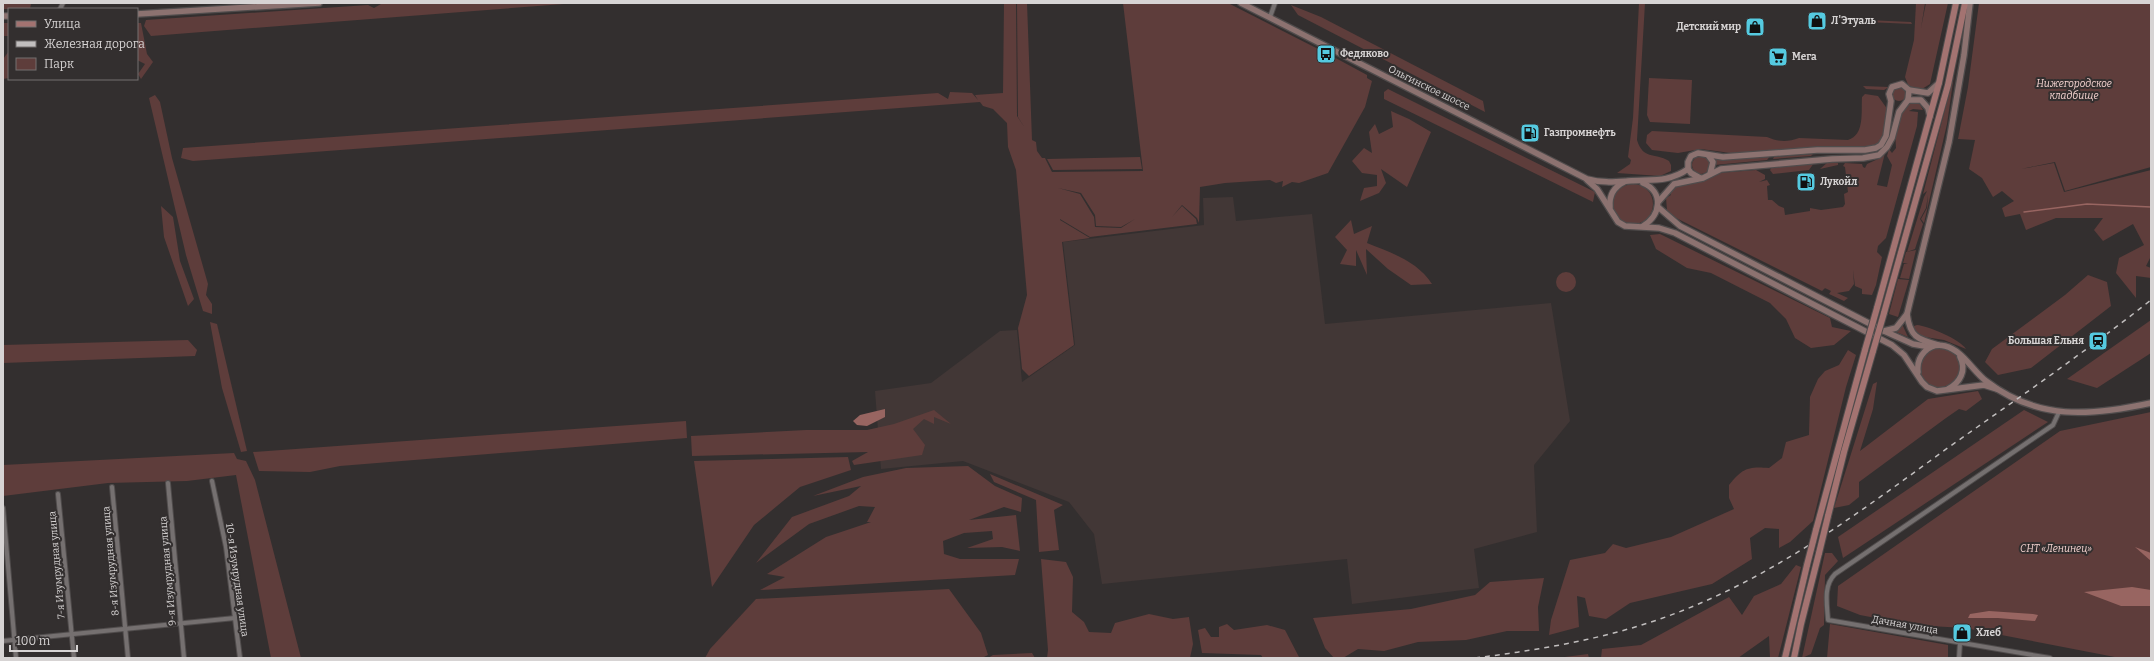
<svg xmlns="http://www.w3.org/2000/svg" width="2154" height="661" viewBox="0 0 2154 661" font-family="Bitter,serif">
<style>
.built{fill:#423736}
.green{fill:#5e3d3b;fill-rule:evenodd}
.water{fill:#986561}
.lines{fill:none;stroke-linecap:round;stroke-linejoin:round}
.stream{stroke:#986561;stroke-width:1.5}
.street-casing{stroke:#504c4c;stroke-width:6}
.secondary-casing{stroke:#504c4c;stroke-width:8}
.primary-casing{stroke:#504c4c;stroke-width:8}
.street{stroke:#757070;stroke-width:4}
.secondary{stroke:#8c7270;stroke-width:5.5}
.primary{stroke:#a37371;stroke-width:6}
.rail{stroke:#c1bebe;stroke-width:1.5;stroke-dasharray:5 5;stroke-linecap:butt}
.primary-bridge-casing{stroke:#504c4c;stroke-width:8;stroke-linecap:butt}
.primary-bridge{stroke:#a37371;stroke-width:6}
.labels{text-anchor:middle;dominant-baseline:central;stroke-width:4;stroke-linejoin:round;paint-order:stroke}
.poi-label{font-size:10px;font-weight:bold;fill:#d7d4d4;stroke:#332f2f;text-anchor:start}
.park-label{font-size:10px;font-style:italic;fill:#f6d4d1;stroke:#332f2f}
.street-label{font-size:10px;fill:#d7d4d4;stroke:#332f2f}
</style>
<rect width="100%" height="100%" fill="#332f2f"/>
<polygon class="built" points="1233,197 1236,221 1312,214 1325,324 1551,303 1570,421 1534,465 1537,532 1474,549 1479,588 1352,604 1347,559 1102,584 1094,534 1069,502 963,461 881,469 875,391 931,383 1000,331 1017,330 1022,382 1075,345 1063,242 1204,225 1203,198"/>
<g class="green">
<polygon points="3,3 31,4 30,9 3,9"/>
<polygon points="400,3 577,3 151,36 144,26 146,20 368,5 374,8 381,4"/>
<path d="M 1004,3 L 1016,3 L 1017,116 L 1025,128 L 1018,117 L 1017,3 L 1027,3 L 1032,140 L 1036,142 L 1037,151 L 1042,158 L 1045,158 L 1052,172 L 1143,171 L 1123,3 L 1228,3 L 1320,50 L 1321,53 L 1328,57 L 1330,55 L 1367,75 L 1367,78 L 1372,81 L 1365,107 L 1328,173 L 1299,183 L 1292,182 L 1282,187 L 1283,181 L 1276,183 L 1270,180 L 1225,183 L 1200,187 L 1199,223 L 1197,218 L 1182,205 L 1172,217 L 1182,206 L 1196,219 L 1197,224 L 1090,237 L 1060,219 L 1060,216 L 1060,220 L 1090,238 L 1062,242 L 1074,345 L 1029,376 L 1022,369 L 1018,328 L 1027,295 L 1016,170 L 1008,147 L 1007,123 L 993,109 L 983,106 L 980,102 L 193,161 L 181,158 L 183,148 L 938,93 L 948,99 L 950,92 L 972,93 L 978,100 L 975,95 L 1003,93 ZM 1058,188 L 1081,193 L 1095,215 L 1096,226 L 1121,227 L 1135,219 L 1138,191 L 1135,219 L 1121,228 L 1095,227 L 1094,217 L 1080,194 Z"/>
<path d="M 1639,3 L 1645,3 L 1637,140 C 1643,160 1654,152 1669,161 L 1671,165 L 1671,171 L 1660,176 L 1617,173 L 1630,164 L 1631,160 L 1628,157 L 1633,118 Z"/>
<polygon points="1916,3 1925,3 1921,28 1926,3 1948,3 1930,84 1922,89 1909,87 1905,77 1914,40"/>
<polygon points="1979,3 2151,3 2151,167 2065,191 2055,162 2021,169 2054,163 2064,192 2151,170 2151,256 2146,266 2151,268 2151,278 2136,276 2136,298 2116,273 2119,258 2144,245 2133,224 2103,241 2094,230 2103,218 2056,218 2026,230 2020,214 2005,217 2002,208 2014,201 2002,191 1993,197 1982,178 1969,169 1975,140 1958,139 1968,87"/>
<polygon points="1291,5 1321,17 1483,101 1485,112 1298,15"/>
<polygon points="1867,20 1911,22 1912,24 1867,22"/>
<rect x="3" y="23" width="6" height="13"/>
<polygon points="137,23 141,23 147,54 153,62 141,79 138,74 145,64 137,60"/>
<polygon points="9,51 9,78 3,79 3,59"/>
<polygon points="1954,75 1947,124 1924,223 1921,219 1927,208 1928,195 1926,208 1920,219 1923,224 1915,249 1907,252 1924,197 1927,191 1923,194"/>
<polygon points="1649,78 1692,80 1690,124 1650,122 1647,115"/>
<polygon points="1863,86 1889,87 1884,90 1866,89"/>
<circle cx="1899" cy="94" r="7"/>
<polygon points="1388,89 1595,192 1593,202 1384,99 1384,92"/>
<path d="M 1865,94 L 1878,96 L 1888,110 L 1886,133 L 1881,144 L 1868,149 L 1738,154 L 1701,149 L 1678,153 L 1652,150 L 1646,143 L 1647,135 L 1652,131 L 1767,137 C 1778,142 1788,142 1799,138 L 1848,140 C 1865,135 1861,111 1862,97 Z"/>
<polygon points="155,95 160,102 172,158 208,284 206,295 212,304 212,314 203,311 186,255 149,98"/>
<path d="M 1914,102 L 1919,103 L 1923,110 L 1913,109 L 1909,111 L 1918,112 L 1917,126 L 1886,238 L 1878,246 L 1877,252 L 1882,257 L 1876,285 L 1872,295 L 1862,294 L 1862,289 L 1855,286 L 1853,270 L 1854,284 L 1849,291 L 1837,293 L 1848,298 L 1844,301 L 1829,294 L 1831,291 L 1811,281 L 1825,288 L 1822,291 L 1674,217 L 1667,210 L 1666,198 L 1671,195 L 1670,193 L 1672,188 L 1682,183 L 1697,182 L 1718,173 L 1756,170 L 1765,175 L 1765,179 L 1759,182 L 1767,180 L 1770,185 L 1767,186 L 1768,200 L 1772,200 L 1779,206 L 1784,208 L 1785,215 L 1810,211 L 1810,208 L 1821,210 L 1843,207 L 1845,204 L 1844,194 L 1848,192 L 1845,167 L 1843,166 L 1845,163 L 1862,164 L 1863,167 L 1865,168 L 1867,164 L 1878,159 L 1885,153 L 1877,185 L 1887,187 L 1892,165 L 1887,156 L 1889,149 L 1892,153 L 1896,148 C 1895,132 1894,106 1914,102 Z"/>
<polygon points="1391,111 1409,119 1431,132 1407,187 1381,169 1386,183 1379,193 1360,201 1364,188 1377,186 1377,175 1362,173 1352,161 1364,148 1372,153 1369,132 1375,124 1379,134 1393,127"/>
<polygon points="1813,154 1811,156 1773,159 1774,157"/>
<polygon points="1771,155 1767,160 1714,165 1713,157"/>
<circle cx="1701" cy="165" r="9"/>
<polygon points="1140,157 1142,169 1053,170 1047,159"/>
<polygon points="1828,162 1838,163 1838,165 1820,169"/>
<polygon points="1814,163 1809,170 1773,174 1770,170 1772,167"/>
<circle cx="1633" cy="204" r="20"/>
<polygon points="161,206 173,217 180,261 194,299 188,306 164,237"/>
<path d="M 1351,220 L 1354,234 L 1372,226 L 1367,243 C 1392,253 1417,261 1432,284 L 1411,285 L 1388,269 L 1366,249 L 1367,275 L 1356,250 L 1356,266 L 1340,264 L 1347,250 L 1335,237 Z"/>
<polygon points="1660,234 1830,318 1832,327 1851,331 1834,345 1811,348 1795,338 1786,319 1770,303 1711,273 1687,268 1656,249 1650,235"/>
<polygon points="1916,250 1909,279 1900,278 1904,264 1908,263 1903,263 1906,252"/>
<circle cx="1566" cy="282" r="10"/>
<polygon points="2088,275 2107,282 2111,306 2031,368 1998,375 1985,362 1992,349 2065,295"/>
<polygon points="1898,279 1909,280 1898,317 1889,314"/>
<polygon points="2151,320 2151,353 2097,388 2067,379"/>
<polygon points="210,322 217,324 247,451 241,452 222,388"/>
<polygon points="1902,324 1908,337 1894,331"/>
<path d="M 1917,325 C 1928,326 1960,339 1966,349 L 1944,340 L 1919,336 L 1913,329 L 1914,326 Z"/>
<polygon points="188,340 197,350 195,356 3,363 3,345"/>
<circle cx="1940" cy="368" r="20"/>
<path d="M 1848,350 L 1856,355 L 1846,387 L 1813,521 L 1790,542 L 1779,548 L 1779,529 L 1765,528 L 1750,538 L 1752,559 L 1712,584 L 1630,603 L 1606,619 L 1589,616 L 1585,598 L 1577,596 L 1579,627 L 1549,635 L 1551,620 L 1570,560 L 1605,553 L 1613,544 L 1626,548 L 1671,537 L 1734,509 L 1729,498 L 1729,485 C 1742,469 1747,466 1769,468 L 1782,458 L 1786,442 L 1809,435 L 1810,397 L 1818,379 L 1825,371 L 1839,365 Z"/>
<polygon points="1877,382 1873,409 1860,451 1928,399 1978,391 1982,399 1966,411 1959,409 1946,418 1859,482 1859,497 1849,505 1834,508 1873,384"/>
<polygon points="934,410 951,424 934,417 934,424 924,419 913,429 925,445 922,455 854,465 852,461 868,452 692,456 691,436 806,430 867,430 894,424"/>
<polygon points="2024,410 2048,422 1843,558 1838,537"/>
<polygon points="2151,412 2151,658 2120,658 1965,628 1912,625 1860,615 1837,606 1838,586 2060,431"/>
<polygon points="686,421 687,438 340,466 310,472 259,471 253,452"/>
<polygon points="234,453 237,459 246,461 255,480 301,658 271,658 236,475 187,481 108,483 3,496 3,465"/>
<polygon points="848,457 851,470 800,487 754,525 712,587 694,461"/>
<polygon points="968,466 995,486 1022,498 1021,512 1004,507 969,520 1016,515 1020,551 1002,547 967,548 993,539 992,531 964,533 943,541 944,554 960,559 1019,559 1015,575 760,590 785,577 767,574 826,537 871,522 867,522 875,507 859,506 809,524 756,563 792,517 849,496 861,486 813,496 863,477 906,468"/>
<polygon points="990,474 1063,505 1054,510 1059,550 1039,552 1036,500 994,482"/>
<polygon points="1825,553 1832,553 1838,561 1825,575 1824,625 1820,628 1811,654 1802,658"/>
<polygon points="1041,559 1066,562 1073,577 1072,612 1084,622 1089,632 1111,633 1115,623 1149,614 1173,619 1189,617 1193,644 1190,658 1047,658 1048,650"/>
<polygon points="1796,565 1801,567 1778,658 1770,658 1769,636 1738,658 1601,658 1602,649 1641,645 1729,597 1742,615 1754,596 1781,584"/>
<polygon points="1544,578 1538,607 1539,631 1507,631 1466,640 1418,642 1384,651 1358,649 1343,658 1334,658 1325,648 1313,618 1411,609 1475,595 1490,582"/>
<polygon points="949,589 981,633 988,655 982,658 705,658 710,649 756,599"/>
<polygon points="1227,624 1234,630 1267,625 1285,630 1299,657 1263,658 1261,655 1202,653 1198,630 1205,628 1211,637 1219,637 1219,627"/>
<polygon points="1830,624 1948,645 1948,658 1827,658"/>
<polygon points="1032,653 1035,658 988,658 993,655"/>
<polygon points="1588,654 1589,658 1557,658"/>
</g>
<g class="water">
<polygon points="885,409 885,417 867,426 857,425 853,421 860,415"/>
<polygon points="2135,547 2151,553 2151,561"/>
<polygon points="2132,587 2151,590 2151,606 2121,606 2084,592"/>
<polygon points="1989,611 2033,614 2038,615 2035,621 1998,618 1968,618 1970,614"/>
</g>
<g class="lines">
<polyline class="stream" points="2024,212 2087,204 2151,207"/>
<defs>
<g id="street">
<polyline points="60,9 63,3"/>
<polyline points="1270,17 1275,3"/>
<polyline points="212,481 226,547 240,658"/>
<polyline points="168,483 184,658"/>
<polyline points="112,487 128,658"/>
<polyline points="58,494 74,658"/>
<polyline points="3,508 16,658"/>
<polyline points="3,641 235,618"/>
<polyline points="1959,658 1960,643"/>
<path d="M 2050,658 L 1828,620 C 1827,604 1823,586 1835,574 L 2053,425 L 2059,412"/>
</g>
<g id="secondary">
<path d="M 1241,3 L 1587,179 C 1602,183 1613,182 1628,181 C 1651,179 1668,183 1688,169"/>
<polyline points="137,14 319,3"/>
<polyline points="3,16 9,16"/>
<polyline points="1908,100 1921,100 1928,108 1930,116"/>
<polyline points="1708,155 1713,162 1710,174"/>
<polyline points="1700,178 1691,173 1688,169 1688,162 1691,156 1698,153 1723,157 1817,150 1865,150 1876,148 1881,145 1886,136 1891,101 1889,94 1892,87 1902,84 1909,90 1928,93 1939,83"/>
<polyline points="1587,180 1597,189 1618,222 1625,226 1659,228 1675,233 1892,345 1904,355 1922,382 1927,387 1937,391 1984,385 1997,389"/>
<path d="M 1643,183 C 1664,192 1661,215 1643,226"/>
<polyline points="1659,201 1674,184 1703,178 1721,169 1832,159 1863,158 1879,155 1887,147 1892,138 1899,112 1908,100 1909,90"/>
<path d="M 1610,207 C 1609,196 1614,187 1624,182"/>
<polyline points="1658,207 1680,226 1884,331 1913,344 1930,347"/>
<polyline points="1884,331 1896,328 1907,314"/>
<path d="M 1938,345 C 1917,339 1910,337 1907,314 L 1949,142 L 1964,55 L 1970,3"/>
<path d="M 1918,372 C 1916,357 1928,342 1945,346 C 1962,350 1973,371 1986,381 C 2038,421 2091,416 2151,403"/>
<path d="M 1948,389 C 1960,383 1967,370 1960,357"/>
</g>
<g id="primary">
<polyline points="1877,308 1939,83 1956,3"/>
<polyline points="1884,313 1948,85 1965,3"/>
<polyline points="1828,516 1844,452 1873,351"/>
<polyline points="1816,530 1865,350"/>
<polyline points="1785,658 1807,565"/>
<polyline points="1794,658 1801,624 1819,553"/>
</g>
</defs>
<use href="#street" class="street-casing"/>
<use href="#secondary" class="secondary-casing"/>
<use href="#primary" class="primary-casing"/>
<use href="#street" class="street"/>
<use href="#secondary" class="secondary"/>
<use href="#primary" class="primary"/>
<path class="rail" d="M 1475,658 C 1546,649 1617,637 1684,610 C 1782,571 1864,509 1949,447 C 2017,399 2085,352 2151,300"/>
<defs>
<g id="primary-bridge">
<polyline points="1865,350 1877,308"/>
<polyline points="1873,351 1884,313"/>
<polyline points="1819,553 1828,516"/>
<polyline points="1807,565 1816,530"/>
</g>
</defs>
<use href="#primary-bridge" class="primary-bridge-casing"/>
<use href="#primary-bridge" class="primary-bridge"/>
</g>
<defs>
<symbol id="shop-square" viewBox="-11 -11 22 22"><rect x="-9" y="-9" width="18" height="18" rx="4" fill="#55cae0" stroke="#332f2f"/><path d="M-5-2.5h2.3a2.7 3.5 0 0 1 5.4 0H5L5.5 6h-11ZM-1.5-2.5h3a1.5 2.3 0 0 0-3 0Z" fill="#111"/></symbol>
<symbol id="bus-square" viewBox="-11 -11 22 22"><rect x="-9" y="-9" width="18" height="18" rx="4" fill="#55cae0" stroke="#332f2f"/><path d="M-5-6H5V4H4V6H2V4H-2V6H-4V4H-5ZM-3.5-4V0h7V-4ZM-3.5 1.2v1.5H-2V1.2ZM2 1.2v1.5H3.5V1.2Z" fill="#111"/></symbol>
<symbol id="supermarket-square" viewBox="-11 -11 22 22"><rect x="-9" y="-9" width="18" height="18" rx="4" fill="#55cae0" stroke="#332f2f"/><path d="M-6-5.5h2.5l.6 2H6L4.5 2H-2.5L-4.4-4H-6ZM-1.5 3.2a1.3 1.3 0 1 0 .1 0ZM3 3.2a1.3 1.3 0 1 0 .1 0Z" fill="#111"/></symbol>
<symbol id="fuel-square" viewBox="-11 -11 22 22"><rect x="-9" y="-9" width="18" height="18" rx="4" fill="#55cae0" stroke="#332f2f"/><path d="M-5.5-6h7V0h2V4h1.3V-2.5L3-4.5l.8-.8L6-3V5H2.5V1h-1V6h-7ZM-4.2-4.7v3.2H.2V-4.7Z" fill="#111"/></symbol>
<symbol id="station-square" viewBox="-11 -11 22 22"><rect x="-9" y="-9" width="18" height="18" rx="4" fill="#55cae0" stroke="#332f2f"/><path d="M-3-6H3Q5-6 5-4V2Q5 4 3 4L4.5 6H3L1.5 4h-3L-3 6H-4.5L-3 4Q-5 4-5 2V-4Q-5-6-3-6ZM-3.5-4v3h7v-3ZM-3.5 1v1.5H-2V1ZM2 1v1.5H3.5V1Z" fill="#111"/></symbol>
</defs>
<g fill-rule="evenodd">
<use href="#shop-square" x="1806" y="10" width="22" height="22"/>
<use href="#shop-square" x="1744" y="16" width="22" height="22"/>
<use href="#bus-square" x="1315" y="43" width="22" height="22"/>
<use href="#supermarket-square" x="1767" y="46" width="22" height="22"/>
<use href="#fuel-square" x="1519" y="122" width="22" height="22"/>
<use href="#fuel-square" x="1795" y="171" width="22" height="22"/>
<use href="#station-square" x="2087" y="330" width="22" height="22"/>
<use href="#shop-square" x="1951" y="622" width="22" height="22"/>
</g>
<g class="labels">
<g class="poi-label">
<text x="1831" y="21">Л'Этуаль</text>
<text x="1741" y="27" text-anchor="end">Детский мир</text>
<text x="1340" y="54">Федяково</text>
<text x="1792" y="57">Мега</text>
<text x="1544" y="133">Газпромнефть</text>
<text x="1820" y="182">Лукойл</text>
<text x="2084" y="341" text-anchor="end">Большая Ельня</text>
<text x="1976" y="633">Хлеб</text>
</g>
<g class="park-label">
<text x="2074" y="84">Нижегородское<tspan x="2074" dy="12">кладбище</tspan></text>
<text x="2056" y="549">СНТ «Ленинец»</text>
</g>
<g class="street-label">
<text transform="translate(1429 88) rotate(26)">Ольгинское шоссе</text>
<text transform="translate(111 561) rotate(-95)">8-я Изумрудная улица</text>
<text transform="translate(57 565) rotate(-95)">7-я Изумрудная улица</text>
<text transform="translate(168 571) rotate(-95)">9-я Изумрудная улица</text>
<text transform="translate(237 580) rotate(82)">10-я Изумрудная улица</text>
<text transform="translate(1905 625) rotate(10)">Дачная улица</text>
</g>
</g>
<rect width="2154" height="661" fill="none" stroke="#d7d4d4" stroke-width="8"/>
<rect x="8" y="8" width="130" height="72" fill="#332f2f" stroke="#757171"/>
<rect x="16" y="21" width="20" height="6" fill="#a37371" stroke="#757171"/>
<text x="44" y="28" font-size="12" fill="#d7d4d4">Улица</text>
<rect x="16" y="41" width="20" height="6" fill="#c1bebe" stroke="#757171"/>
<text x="44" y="48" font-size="12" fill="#d7d4d4">Железная дорога</text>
<rect x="16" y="58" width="20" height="12" fill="#5e3d3b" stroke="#757171"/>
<text x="44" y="68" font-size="12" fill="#d7d4d4">Парк</text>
<path d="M10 645v6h67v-6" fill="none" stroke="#d7d4d4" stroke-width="2"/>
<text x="16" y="645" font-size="12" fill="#d7d4d4" stroke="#332f2f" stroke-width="3" paint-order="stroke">100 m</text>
</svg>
